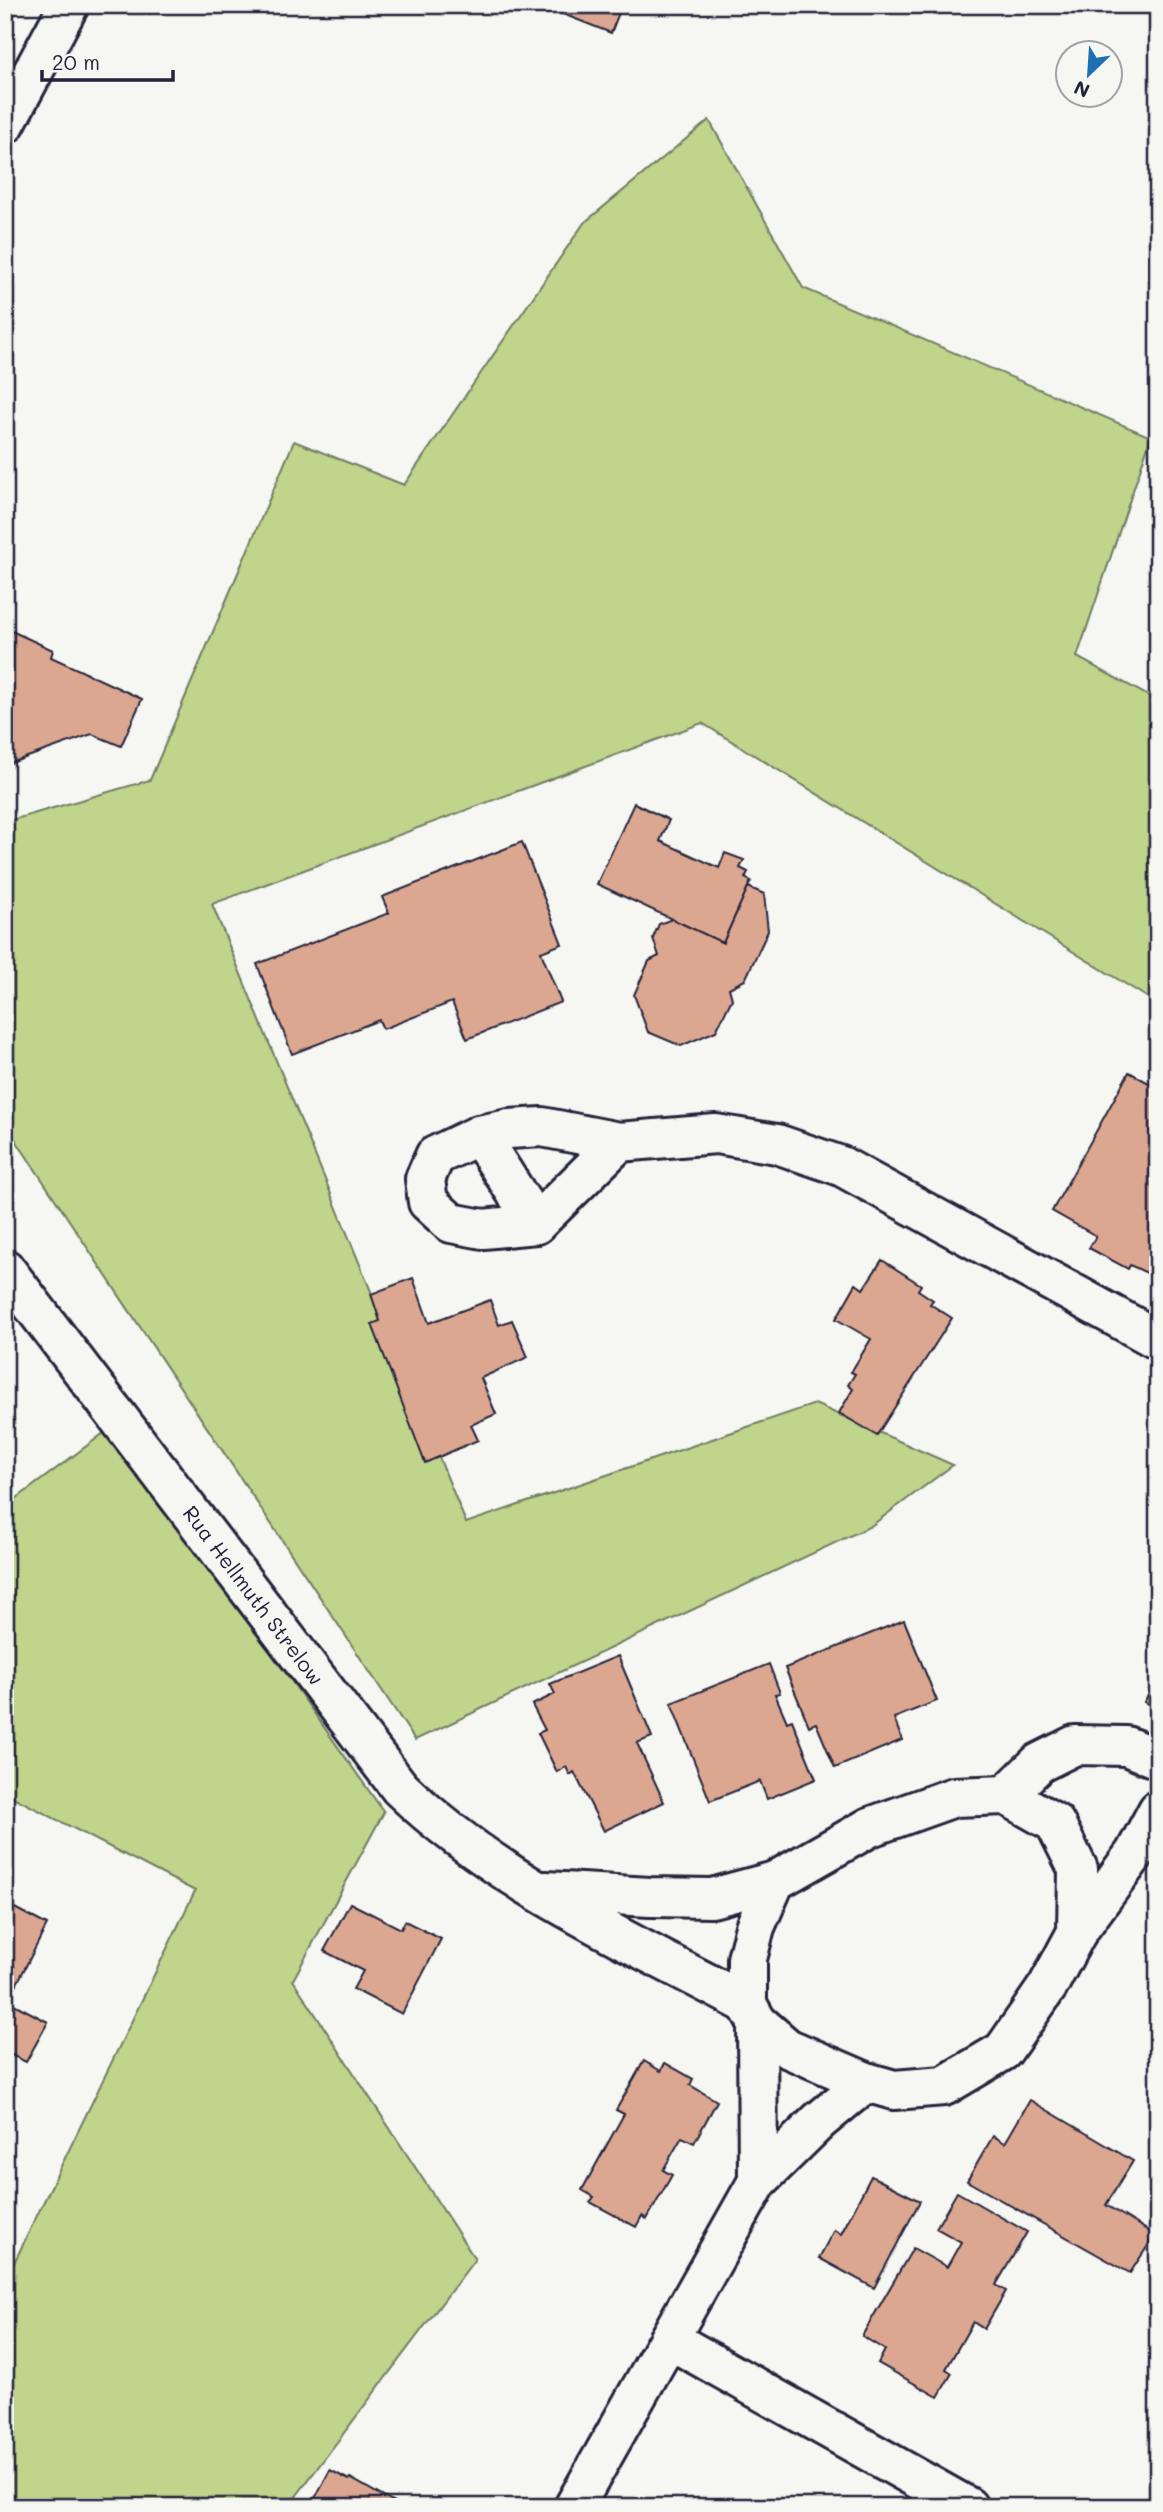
<svg xmlns="http://www.w3.org/2000/svg" width="1163" height="2512" viewBox="0 0 1163 2512" font-family="Mali,sans-serif">
<style>
.green{fill:#bed58b;stroke:#707c63;stroke-width:2}
.building{fill:#dca791;stroke:#22223b;stroke-width:2}
.lines{fill:none;stroke-linecap:round;stroke-linejoin:round}
.minor-casing{stroke:#22223b;stroke-width:44}
.minor{stroke:#f6f6f2;stroke-width:38}
.labels{text-anchor:middle;dominant-baseline:central;stroke-width:5;stroke-linejoin:round;paint-order:stroke}
.street-label{font-size:21px;fill:#22223b;stroke:#f6f6f2}
</style>
<rect width="100%" height="100%" fill="#f6f6f2"/>
<filter id="ink" filterUnits="userSpaceOnUse"><feTurbulence type="fractalNoise" baseFrequency=".0143" numOctaves="2"/><feDisplacementMap in="SourceGraphic" scale="14" xChannelSelector="R" yChannelSelector="G"/><feConvolveMatrix kernelMatrix="1 2 1 2 8 2 1 2 1" color-interpolation-filters="sRGB"/></filter>
<g filter="url(#ink)">
<g class="green">
<polygon points="709,120 803,288 1151,437 1077,657 1158,701 1158,1004 702,723 212,904 466,1523 815,1404 953,1465 871,1526 415,1740 5,1124 5,822 150,780 294,441 404,485 584,223"/>
<polygon points="112,1427 384,1812 293,1980 475,2259 288,2507 19,2507 5,2499 5,2271 11,2269 195,1891 5,1793 5,1507"/>
</g>
<g class="building">
<polygon points="540,5 622,5 611,33"/>
<polygon points="5,628 53,650 51,657 142,699 121,746 92,734 5,765"/>
<polygon points="634,803 669,820 660,841 719,868 725,853 744,860 740,868 748,872 745,878 751,881 723,943 597,884"/>
<polygon points="522,842 562,944 541,952 561,1002 467,1039 452,1002 383,1029 379,1020 292,1054 257,964 389,913 382,897"/>
<polygon points="748,887 764,894 768,931 745,980 729,988 732,999 716,1031 681,1046 648,1032 634,995 649,961 659,956 653,938 659,924 672,919 723,943"/>
<polygon points="1129,1072 1158,1088 1158,1266 1154,1264 1149,1274 1130,1265 1128,1269 1089,1248 1096,1236 1052,1211"/>
<polygon points="882,1260 921,1285 918,1290 933,1300 930,1304 952,1318 877,1435 839,1413 853,1389 848,1385 855,1374 851,1372 871,1339 836,1319 856,1284 863,1289"/>
<polygon points="413,1278 429,1323 490,1300 499,1325 512,1320 528,1357 481,1378 496,1414 471,1425 478,1440 425,1463 372,1324 380,1321 371,1294"/>
<polygon points="904,1620 937,1701 894,1718 902,1740 835,1768 816,1723 809,1726 785,1668"/>
<polygon points="618,1656 652,1737 637,1743 664,1802 604,1831 574,1772 570,1775 566,1767 557,1772 538,1733 545,1730 532,1705 555,1694 550,1684"/>
<polygon points="769,1664 780,1693 775,1694 787,1722 792,1720 816,1779 767,1799 760,1781 710,1801 671,1703"/>
<polygon points="1158,1680 1158,1710 1144,1702"/>
<polygon points="5,1903 47,1925 8,2001 48,2022 26,2062 5,2052"/>
<polygon points="350,1903 401,1929 405,1921 441,1939 402,2014 353,1989 363,1971 324,1951"/>
<polygon points="644,2061 661,2071 665,2063 693,2079 690,2085 717,2101 694,2143 682,2137 663,2170 672,2175 647,2219 642,2216 636,2227 590,2202 594,2197 582,2190 624,2114 616,2110"/>
<polygon points="1030,2100 1133,2161 1106,2205 1155,2235 1130,2273 967,2181 993,2136 1005,2143"/>
<polygon points="871,2176 920,2201 874,2288 819,2258 834,2230 841,2234"/>
<polygon points="957,2192 1027,2232 996,2285 1006,2291 984,2329 973,2322 946,2369 952,2373 938,2397 878,2363 885,2350 862,2336 913,2248 947,2267 961,2242 936,2228"/>
<polygon points="330,2470 349,2480 350,2478 401,2507 319,2507 321,2504 314,2500"/>
</g>
<g class="lines">
<defs>
<g id="minor">
<polyline points="5,124 69,5"/>
<polyline points="479,1135 536,1224"/>
<polyline points="619,1142 536,1224 483,1229 451,1223 428,1202 425,1179 435,1156 479,1135 509,1129 542,1127 619,1142 716,1134 777,1144 841,1166 1158,1340"/>
<path d="M 5,1269 L 400,1788 C 499,1883 627,1940 747,2004"/>
<polygon points="1006,1795 1055,1823 1078,1869 1077,1932 1048,1986 1003,2051 944,2086 894,2090 866,2082 787,2048 757,2022 747,2004 747,1959 755,1927 775,1881 870,1827 954,1797"/>
<polyline points="1006,1795 1039,1763 1075,1745 1126,1746 1158,1759"/>
<polyline points="546,1891 650,1897 712,1898 775,1881"/>
<polyline points="1077,1932 1135,1853 1158,1810"/>
<polyline points="757,2022 758,2181"/>
<polyline points="669,2339 968,2507"/>
<polyline points="574,2507 758,2181 819,2121 866,2082"/>
</g>
</defs>
<use href="#minor" class="minor-casing"/>
<use href="#minor" class="minor"/>
</g>
</g>
<g class="labels">
<g class="street-label">
<text transform="translate(254 1595) rotate(53)">Rua Hellmuth Strelow</text>
</g>
</g>
<rect width="1163" height="2512" fill="none" stroke="#f6f6f2" stroke-width="28"/>
<rect x="14" y="14" width="1135" height="2484" fill="none" stroke="#22223b" stroke-width="2.5" filter="url(#ink)"/>
<g transform="translate(1089 74) rotate(205)"><circle r="33" fill="#f6f6f2" stroke="#a1a1a9" stroke-width="2"/>
<path d="M0-5L12 26L0 18L-12 26Z" fill="#1f6fb2"/>
<text y="-10" font-size="19" font-weight="bold" text-anchor="middle" fill="#22223b">N</text>
</g>
<path d="M42 70v10h131v-10" fill="none" stroke="#22223b" stroke-width="3.5"/>
<text x="52" y="70" font-size="21" fill="#22223b" stroke="#f6f6f2" stroke-width="5" paint-order="stroke">20 m</text>
</svg>
